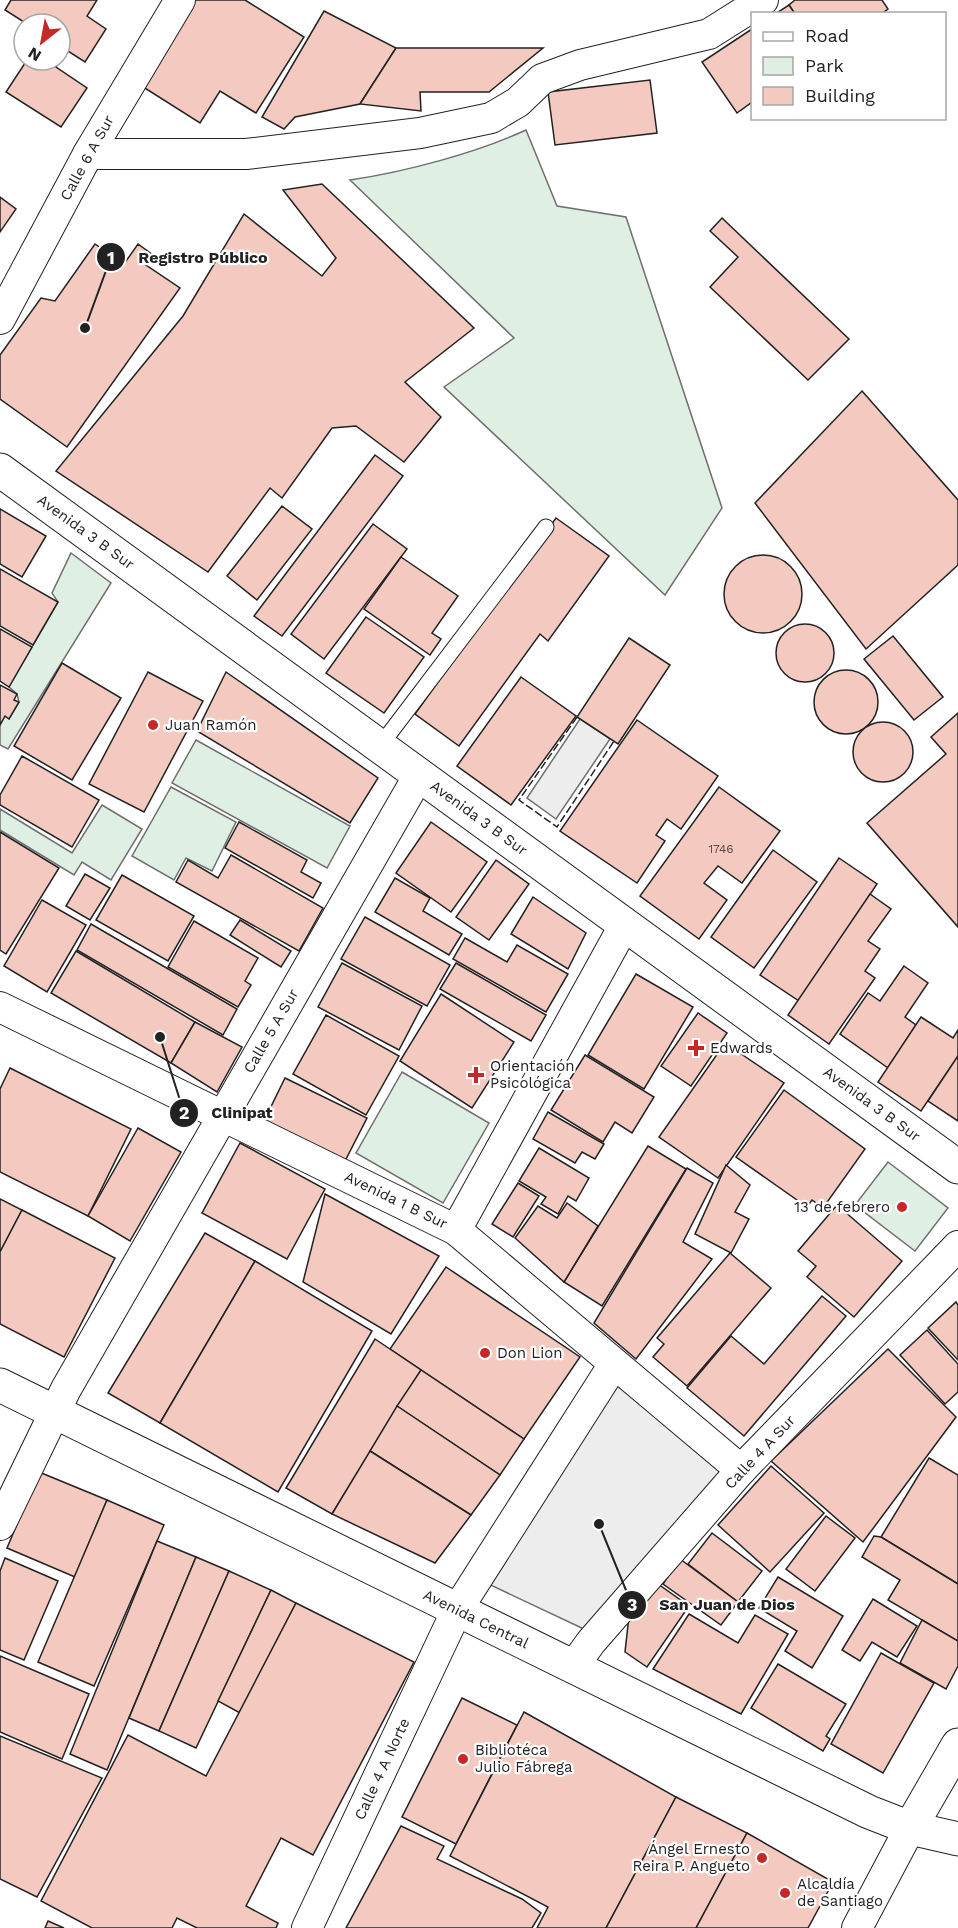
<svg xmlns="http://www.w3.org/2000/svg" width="958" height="1928" viewBox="0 0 958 1928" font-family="'Work Sans',sans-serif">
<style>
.green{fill:#e0efe3;stroke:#6f6f6f;stroke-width:1.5}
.parking{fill:#ededed;stroke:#6f6f6f;stroke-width:1.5}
.building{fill:#f3c9c0;stroke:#222;stroke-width:1.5}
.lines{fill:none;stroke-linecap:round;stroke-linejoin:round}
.lane-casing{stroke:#222;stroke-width:17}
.street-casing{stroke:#222;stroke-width:32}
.primary-casing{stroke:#222;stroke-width:35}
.lane{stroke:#fff;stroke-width:15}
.street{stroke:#fff;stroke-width:30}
.primary{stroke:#fff;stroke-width:33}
.fence{stroke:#222;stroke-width:1.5;stroke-dasharray:8 3;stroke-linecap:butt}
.poi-dot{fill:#c62828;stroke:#fff;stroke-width:2}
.labels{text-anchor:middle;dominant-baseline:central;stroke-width:4.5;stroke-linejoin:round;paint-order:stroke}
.number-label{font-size:12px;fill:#564c4a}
.street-label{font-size:15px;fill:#222;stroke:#fff}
.poi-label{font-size:15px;fill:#222;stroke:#fff;text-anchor:start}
.leader{fill:none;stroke:#222;stroke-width:2}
.callout-dot{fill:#222;stroke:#fff;stroke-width:2}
.mark-label{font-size:18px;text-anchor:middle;font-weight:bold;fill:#fff}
.callout-label{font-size:16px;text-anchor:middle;font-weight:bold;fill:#222;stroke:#fff;stroke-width:4.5;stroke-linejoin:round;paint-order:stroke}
</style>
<rect width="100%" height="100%" fill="#fff"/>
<g class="green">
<path d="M 526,130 L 557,206 L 626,217 L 722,508 L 665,595 L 444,387 L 514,338 L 350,180 C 405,172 476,153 526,130 Z"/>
<polygon points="71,553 111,583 8,749 0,745 0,725 5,716 9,719 19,702 17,694 9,687 58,602 52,593"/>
<polygon points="196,740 350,826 327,868 172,783"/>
<polygon points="171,787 236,822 212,871 186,858 174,880 132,856"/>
<polygon points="102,805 142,829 111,880 82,862 74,875 0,830 0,809 72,853"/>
<polygon points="402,1072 489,1123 443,1203 356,1153"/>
<polygon points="888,1162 948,1208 915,1251 855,1205"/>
</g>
<g class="parking">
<polygon points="580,719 610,739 556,819 527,798"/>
<polygon points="619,1375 728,1468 586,1630 482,1581"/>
</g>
<g class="building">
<polygon points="11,0 97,0 87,16 106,29 85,62 60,46 60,24 27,24 5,10"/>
<polygon points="193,0 245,0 304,37 256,113 220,91 200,123 140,85"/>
<polygon points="795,0 882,0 888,9 881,14 795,14 789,5"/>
<polygon points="789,5 795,14 775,14"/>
<polygon points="324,11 396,48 360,104 295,117 284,129 262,117"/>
<polygon points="752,29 752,102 737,113 702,62"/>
<polygon points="396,48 543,48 489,92 420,92 421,111 360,104"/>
<polygon points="60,52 64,54 56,67 87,88 61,127 6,92 27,60 60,60"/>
<polygon points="650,80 657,133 555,145 548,92"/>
<polygon points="322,184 474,328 405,382 441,417 404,462 356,426 332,428 282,498 270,488 208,572 56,471 183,316 244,214 322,276 336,258 283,190"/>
<polygon points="0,197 16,209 0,232"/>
<polygon points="722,218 849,339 808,380 710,287 738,257 710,231"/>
<polygon points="95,244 124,264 138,244 153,255 146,265 180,288 67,447 0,399 0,355 41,298 55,301"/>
<polygon points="862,391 958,500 958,565 866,649 755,503"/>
<polygon points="375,455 403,476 282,636 254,616"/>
<polygon points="282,506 312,529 257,600 227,576"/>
<polygon points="0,509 46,536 22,577 0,564"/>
<polygon points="556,518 609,556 548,641 540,634 459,746 415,714"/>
<polygon points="373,524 407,549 324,659 291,634"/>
<circle cx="763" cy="594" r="39"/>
<polygon points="401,557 458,596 432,633 441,639 430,655 364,609"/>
<polygon points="0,569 58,602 33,645 0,626"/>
<polygon points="366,617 424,657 384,713 326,673"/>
<circle cx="805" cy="653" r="29"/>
<polygon points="0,629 32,647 9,687 0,681"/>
<polygon points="893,636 943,697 914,720 864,659"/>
<polygon points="629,638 670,665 618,744 577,717"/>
<polygon points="62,663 121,698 72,780 14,746"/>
<circle cx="846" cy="702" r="32"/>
<polygon points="148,672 203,701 144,812 89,784"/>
<polygon points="226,672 378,778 350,823 197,731"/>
<polygon points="521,677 576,716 511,805 457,766"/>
<polygon points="0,685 17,694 14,700 19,702 9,719 5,716 0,725"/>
<polygon points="958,713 958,927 867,823 946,754 931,737"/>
<polygon points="637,720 718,776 681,829 667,819 656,835 665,841 637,883 560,831"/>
<circle cx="883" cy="752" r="30"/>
<polygon points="22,756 99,800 72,847 0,805 0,795"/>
<polygon points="719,787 780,831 742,883 718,866 704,883 727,900 699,939 640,896"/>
<polygon points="239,822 307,860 301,872 321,883 313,898 225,848"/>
<polygon points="431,822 487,862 451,912 396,873"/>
<polygon points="0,832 59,868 6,954 0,950"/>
<polygon points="773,850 817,882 754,968 711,937"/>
<polygon points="231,855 323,908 299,951 176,882 188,860 218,878"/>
<polygon points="839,858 877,884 799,1001 760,975"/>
<polygon points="496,860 529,884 489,940 456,917"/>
<polygon points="85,874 110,888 90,920 66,906"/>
<polygon points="122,875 194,916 168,961 96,920"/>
<polygon points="395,878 430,898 423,911 462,934 449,955 375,912"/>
<polygon points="870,894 891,909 868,941 880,949 865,971 875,978 829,1044 788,1015"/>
<polygon points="533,897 586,933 568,969 511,934"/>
<polygon points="42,900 86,925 47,992 4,966"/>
<polygon points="365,917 450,965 427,1006 341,959"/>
<polygon points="240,920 291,951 281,967 230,935"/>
<polygon points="194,921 258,958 245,981 251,985 238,1007 168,967"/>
<polygon points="91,924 237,1009 223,1035 77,950"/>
<polygon points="465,938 507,962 517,945 568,974 546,1012 453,959"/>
<polygon points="76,951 195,1022 171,1063 51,993"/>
<polygon points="342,963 422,1006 399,1050 318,1007"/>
<polygon points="456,963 546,1015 531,1041 440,989"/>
<polygon points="904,966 928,983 905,1017 916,1025 888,1068 840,1034 868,993 880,1001"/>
<polygon points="636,974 693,1007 644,1089 588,1055"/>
<polygon points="441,994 514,1042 472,1108 400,1061"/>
<polygon points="698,1013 727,1033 691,1086 661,1066"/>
<polygon points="326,1015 399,1056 366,1115 293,1074"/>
<polygon points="921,1017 953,1038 958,1030 958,1056 921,1111 878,1082"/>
<polygon points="195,1022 242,1047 217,1092 171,1063"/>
<polygon points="725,1043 784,1083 718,1178 659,1137"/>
<polygon points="585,1055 654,1097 632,1133 615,1122 603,1142 551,1110"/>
<polygon points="958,1056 958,1121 928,1101"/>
<polygon points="10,1068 131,1129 88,1216 0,1172 0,1089"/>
<polygon points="285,1078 367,1118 345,1161 264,1121"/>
<polygon points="784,1090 865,1149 823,1208 812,1200 807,1207 736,1157"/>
<polygon points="548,1112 604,1144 595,1159 582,1152 575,1163 533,1139"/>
<polygon points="138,1128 181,1152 130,1241 88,1216"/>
<polygon points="240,1143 325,1189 287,1259 202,1213"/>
<polygon points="648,1146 686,1169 602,1306 564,1282"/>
<polygon points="539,1148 589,1178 576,1201 568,1196 558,1214 541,1204 546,1197 519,1181"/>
<polygon points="726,1165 750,1185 735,1212 749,1219 731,1253 695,1234"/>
<polygon points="687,1168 713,1183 683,1242 712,1259 636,1359 594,1323"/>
<polygon points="518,1183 539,1196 513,1237 492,1224"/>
<polygon points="325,1194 439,1256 391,1334 303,1282"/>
<polygon points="0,1199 22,1210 0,1252"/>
<polygon points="567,1203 598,1226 564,1282 515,1238 538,1206 557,1218"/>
<polygon points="837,1205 902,1261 854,1317 807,1277 816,1266 798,1251"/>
<polygon points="22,1210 115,1258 64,1357 0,1324 0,1252"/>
<polygon points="205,1233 255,1261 160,1423 108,1393"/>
<polygon points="730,1253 771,1288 687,1386 653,1357 664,1344 657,1338"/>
<polygon points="255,1261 372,1331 278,1492 160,1423"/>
<polygon points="446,1267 580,1357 524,1439 390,1349"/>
<polygon points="822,1296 846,1316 744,1436 687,1388 731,1336 764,1364"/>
<polygon points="956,1302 958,1305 958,1360 928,1328"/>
<polygon points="927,1330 958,1364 958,1392 945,1404 900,1355"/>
<polygon points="375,1339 421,1370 332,1514 286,1488"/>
<polygon points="888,1349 956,1417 863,1542 771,1461"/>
<polygon points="421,1370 524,1439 500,1475 397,1406"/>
<polygon points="397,1406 500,1475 471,1515 370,1451"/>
<polygon points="370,1451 471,1515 435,1563 332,1514"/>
<polygon points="929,1458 958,1475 958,1584 881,1537"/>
<polygon points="771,1466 824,1513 770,1572 718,1525"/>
<polygon points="39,1472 107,1500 75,1577 7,1548"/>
<polygon points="107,1500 164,1525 94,1686 38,1662"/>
<polygon points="826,1516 855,1538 815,1591 786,1569"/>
<polygon points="712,1533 762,1571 738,1602 688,1564"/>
<polygon points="874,1536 881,1537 958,1584 958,1641 888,1600 900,1580 862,1557"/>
<polygon points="157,1541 196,1557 107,1770 70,1754"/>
<polygon points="196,1557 229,1571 159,1731 129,1718"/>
<polygon points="5,1558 58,1581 24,1660 0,1650 0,1571"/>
<polygon points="680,1559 738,1602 721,1625 663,1584"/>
<polygon points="229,1571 271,1590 196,1748 159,1731"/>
<polygon points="778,1577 843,1616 812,1668 785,1651 797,1631 759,1608"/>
<polygon points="651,1579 689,1606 647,1667 625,1652 630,1607"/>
<polygon points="271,1590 296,1603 240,1713 218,1701"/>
<polygon points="873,1599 917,1626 897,1657 872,1642 860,1661 842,1650"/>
<polygon points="296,1603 414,1662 313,1855 281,1838 246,1906 278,1923 276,1928 197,1928 177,1918 172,1928 92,1928 41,1901 128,1735 206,1776"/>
<polygon points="689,1614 738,1643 755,1615 788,1634 741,1714 653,1669"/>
<polygon points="922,1620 958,1641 958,1666 946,1689 900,1663"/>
<polygon points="881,1653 934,1683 883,1773 831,1744"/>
<polygon points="0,1656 89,1694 62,1759 0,1732"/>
<polygon points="778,1664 846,1704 826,1736 830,1739 823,1751 751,1708"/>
<polygon points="462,1698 517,1725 456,1844 402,1817"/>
<polygon points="524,1712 676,1797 606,1928 537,1928 548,1907 450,1856"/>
<polygon points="0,1736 102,1778 37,1897 0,1879"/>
<polygon points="676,1797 747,1833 696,1928 606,1928"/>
<polygon points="401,1826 444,1846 437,1859 522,1899 541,1913 532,1928 346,1928"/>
<polygon points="747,1833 833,1882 808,1928 696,1928"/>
<polygon points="48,1921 64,1928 45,1928"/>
</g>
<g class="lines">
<defs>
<polyline id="lane" points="380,746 546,527"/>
<g id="street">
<polyline points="88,154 246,154 420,133 491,118 518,102 542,79 580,65 709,34 763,0"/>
<polyline points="0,319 88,154 180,0"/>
<polyline points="0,1007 456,1230 741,1470"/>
<polyline points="456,1230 625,924"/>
<polyline points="0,1525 66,1389 419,775"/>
<polyline points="573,1667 591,1642 741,1470 958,1246"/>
<polyline points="307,1928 457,1610 614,1364"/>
<polyline points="857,1928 910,1828"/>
</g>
<g id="primary">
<polyline points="0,470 958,1167"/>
<polyline points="0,1385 869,1812 910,1828 958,1839"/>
<polyline points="910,1828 958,1745"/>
</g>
</defs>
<use href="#lane" class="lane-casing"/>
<use href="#street" class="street-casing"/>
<use href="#primary" class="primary-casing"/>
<use href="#lane" class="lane"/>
<use href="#street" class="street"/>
<use href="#primary" class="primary"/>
<polyline class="fence" points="577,717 519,800 557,827 614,741"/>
</g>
<g class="poi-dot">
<circle cx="153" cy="725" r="6"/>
<path d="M693 1039h6v6h6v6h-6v6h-6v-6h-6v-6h6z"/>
<path d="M473 1066h6v6h6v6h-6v6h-6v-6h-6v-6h6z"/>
<circle cx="902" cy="1207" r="6"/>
<circle cx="485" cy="1353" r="6"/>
<circle cx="463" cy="1759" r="6"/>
<circle cx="762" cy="1858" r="6"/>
<circle cx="785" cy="1893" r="6"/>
</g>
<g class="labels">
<g class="number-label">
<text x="721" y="849">1746</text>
</g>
<g class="street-label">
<text transform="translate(87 158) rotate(-61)">Calle 6 A Sur</text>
<text transform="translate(86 532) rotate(36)">Avenida 3 B Sur</text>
<text transform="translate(479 818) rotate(36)">Avenida 3 B Sur</text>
<text transform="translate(271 1031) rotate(-60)">Calle 5 A Sur</text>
<text transform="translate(872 1104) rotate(36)">Avenida 3 B Sur</text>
<text transform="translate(396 1200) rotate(26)">Avenida 1 B Sur</text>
<text transform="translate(760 1452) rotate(-47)">Calle 4 A Sur</text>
<text transform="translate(476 1619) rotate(26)">Avenida Central</text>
<text transform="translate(382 1769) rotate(-65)">Calle 4 A Norte</text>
</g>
<g class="poi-label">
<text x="165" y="725">Juan Ramón</text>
<text x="710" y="1048">Edwards</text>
<text x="490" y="1066">Orientación<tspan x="490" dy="17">Psicológica</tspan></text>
<text x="890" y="1207" text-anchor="end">13 de febrero</text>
<text x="497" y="1353">Don Lion</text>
<text x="475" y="1750">Bibliotéca<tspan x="475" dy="17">Julio Fábrega</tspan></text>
<text x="750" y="1849" text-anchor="end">Ángel Ernesto<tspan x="750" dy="17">Reira P. Angueto</tspan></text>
<text x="797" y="1884">Alcaldía<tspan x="797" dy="17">de Santiago</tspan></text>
</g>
</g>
<path class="leader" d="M85 328L111 257M160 1037L184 1113M599 1524L632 1605"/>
<g class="callout-dot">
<circle cx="85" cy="328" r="6"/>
<circle cx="160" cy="1037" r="6"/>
<circle cx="599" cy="1524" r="6"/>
<circle cx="111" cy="257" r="15"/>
<circle cx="184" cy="1113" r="15"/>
<circle cx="632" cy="1605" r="15"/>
</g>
<g class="mark-label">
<text x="111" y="264">1</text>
<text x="184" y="1119">2</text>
<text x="632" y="1611">3</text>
</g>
<g class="callout-label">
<text x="203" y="263">Registro Público</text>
<text x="242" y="1118">Clinipat</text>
<text x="727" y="1610">San Juan de Dios</text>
</g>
<rect x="751" y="12" width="195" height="108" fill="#ffffff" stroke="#a7a7a7" stroke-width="1.5"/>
<rect x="763" y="32" width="30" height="9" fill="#ffffff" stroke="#a7a7a7" stroke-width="1.5"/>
<text x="805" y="42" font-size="18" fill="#222222">Road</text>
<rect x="763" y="57" width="30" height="18" fill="#e0efe3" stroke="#a7a7a7" stroke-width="1.5"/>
<text x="805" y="72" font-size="18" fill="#222222">Park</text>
<rect x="763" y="87" width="30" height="18" fill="#f3c9c0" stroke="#a7a7a7" stroke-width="1.5"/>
<text x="805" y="102" font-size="18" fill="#222222">Building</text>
<g transform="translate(42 42) rotate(211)"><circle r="28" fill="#ffffff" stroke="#a7a7a7" stroke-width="1.5"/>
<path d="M0-4.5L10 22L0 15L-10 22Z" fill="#c62828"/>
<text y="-9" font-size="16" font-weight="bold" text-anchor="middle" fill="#222222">N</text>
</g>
</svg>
